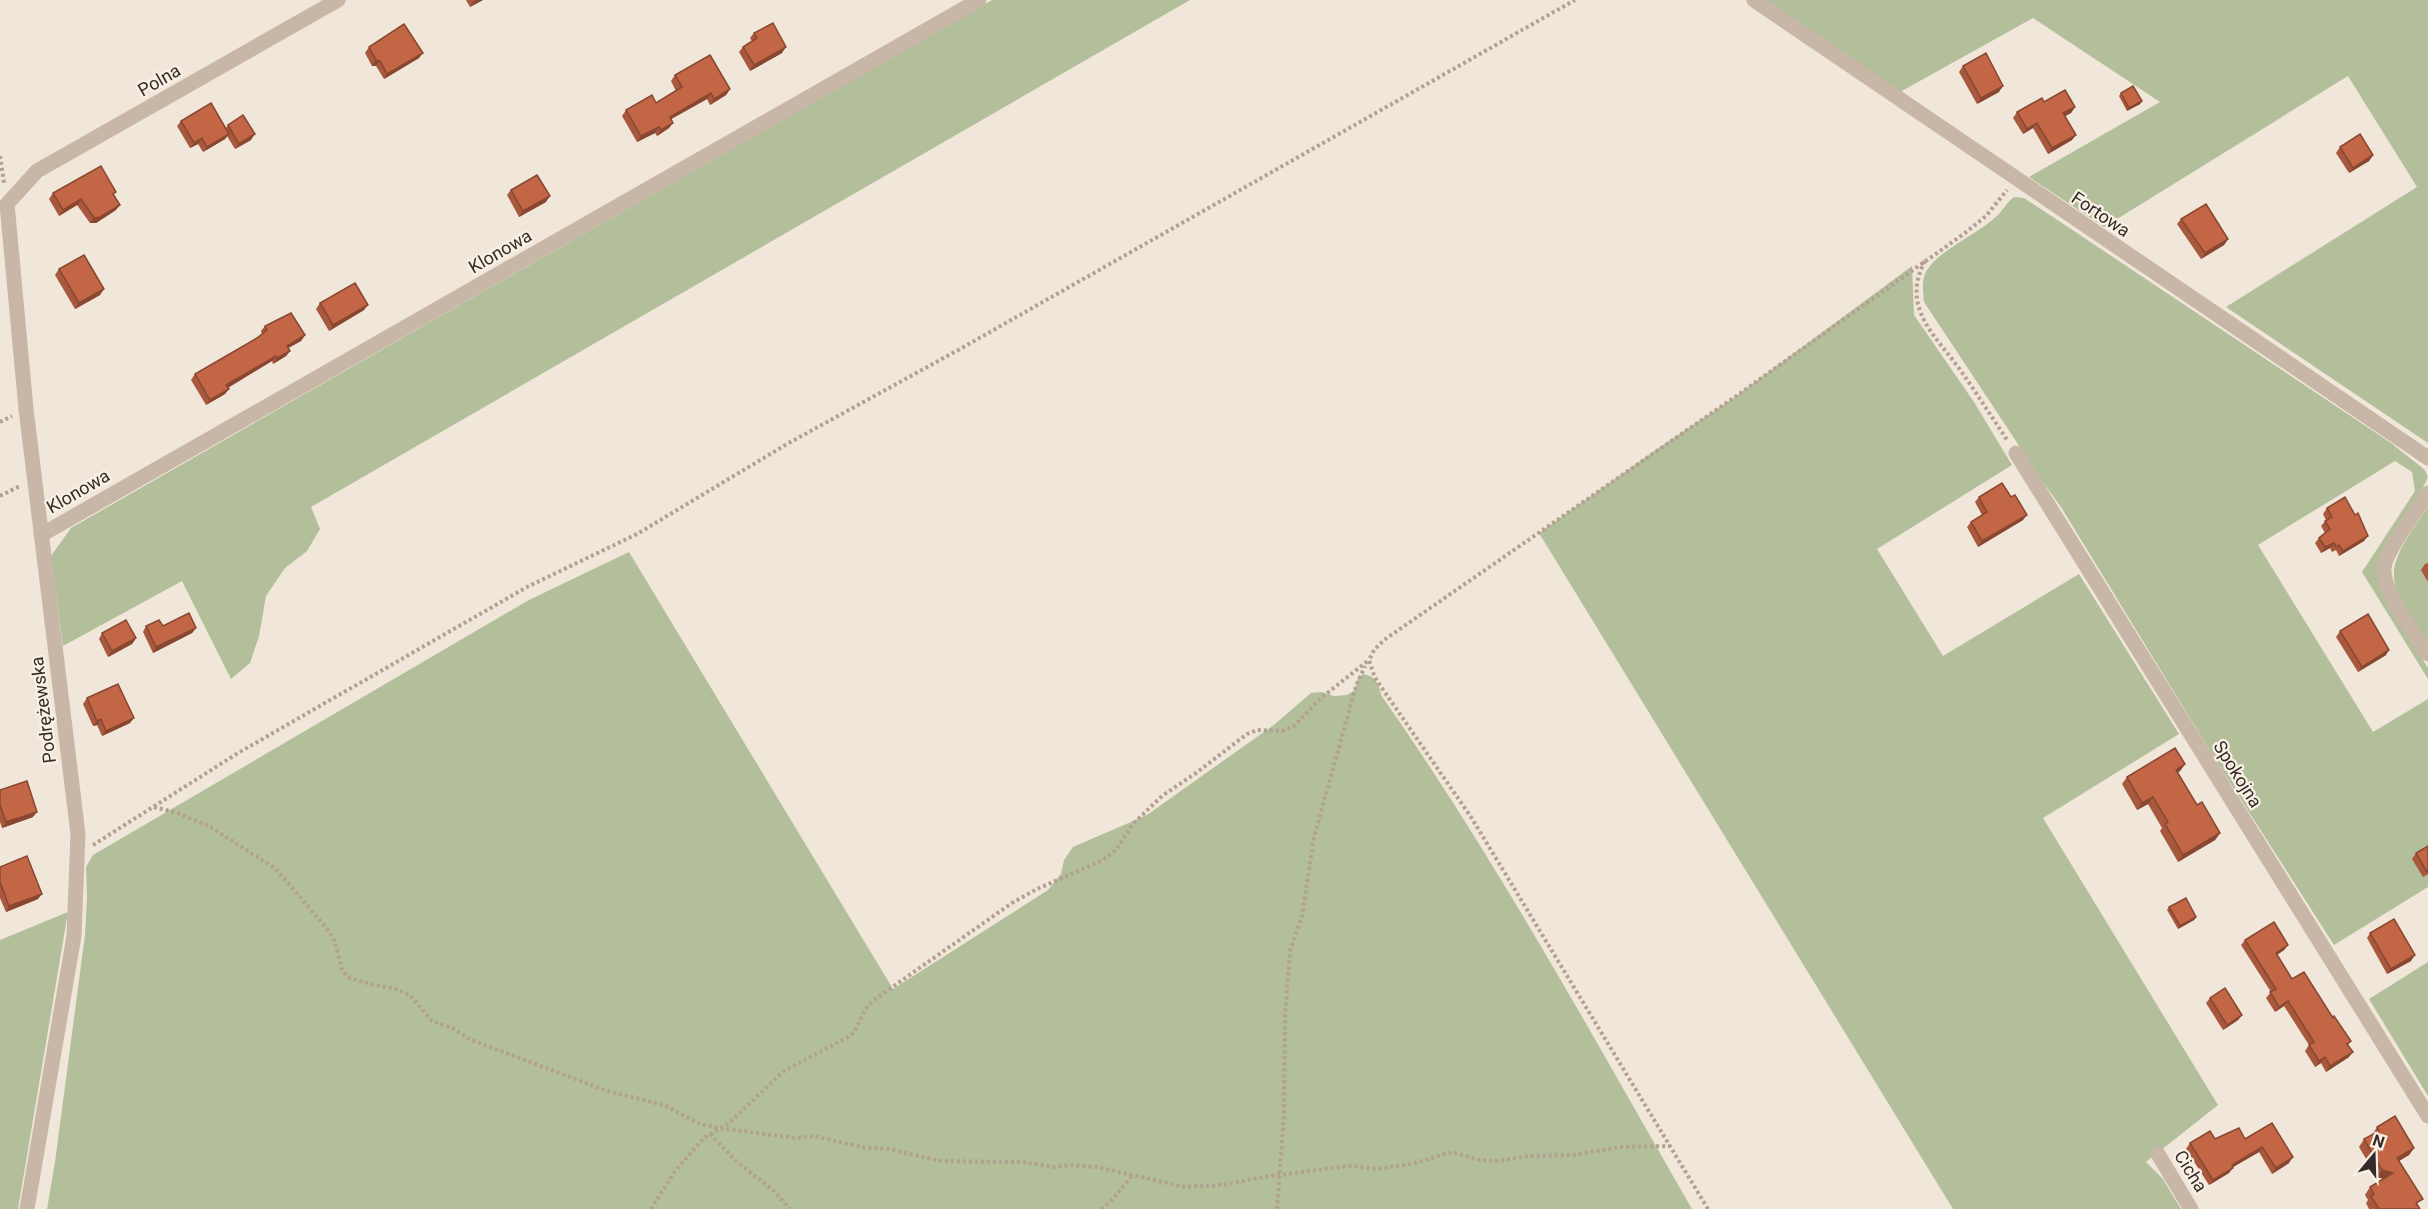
<svg xmlns="http://www.w3.org/2000/svg" width="2428" height="1209" viewBox="0 0 2428 1209" font-family="Roboto,sans-serif">
<style>
.green{fill:#b2bf9a}
.lines{fill:none;stroke-linecap:round;stroke-linejoin:round}
.path{stroke:#b4a091;stroke-width:4;stroke-dasharray:3 3;stroke-linecap:butt}
.minor{stroke:#c8b6a6;stroke-width:15}
.wall{fill:#a8583c}
.shaded-wall{fill:#884731}
.building{fill:#c36646;stroke:#884731;stroke-width:1.5}
.labels{text-anchor:middle;dominant-baseline:central;stroke-width:4.5;stroke-linejoin:round;paint-order:stroke}
.street-label{font-size:18px;fill:#352b27;stroke:#f9f0e6}
</style>
<rect width="100%" height="100%" fill="#f1e6da"/>
<g class="green">
<polygon points="992,0 1190,0 311,507 320,529 307,551 285,568 266,596 259,636 250,663 231,679 182,581 63,646 51,556 71,528"/>
<polygon points="1765,0 2428,0 2428,443 2226,307 2417,187 2348,76 2104,227 2029,177 2160,102 2033,18 1900,92"/>
<path d="M 2014,197 L 2024,198 L 2071,229 L 2391,443 L 2425,470 L 2428,477 L 2419,496 L 2385,549 L 2394,614 L 2428,668 L 2428,679 L 2362,572 L 2415,491 L 2412,472 L 2395,461 L 2258,545 L 2373,732 L 2428,699 L 2428,887 L 2334,945 L 2215,759 L 2061,507 L 2031,466 L 2016,441 L 1924,302 C 1923,291 1921,280 1927,270 C 1939,250 1980,233 1998,215 C 2004,209 2007,202 2014,197 Z"/>
<polygon points="1912,266 1914,315 1974,402 2012,465 1877,549 1943,656 2079,574 2179,734 2043,818 2218,1105 2146,1162 2163,1179 2181,1209 1953,1209 1539,533 1660,447 1732,399"/>
<path d="M 2428,507 L 2428,645 C 2385,578 2380,575 2428,507 Z"/>
<path d="M 629,552 L 893,989 L 1048,890 L 1061,874 L 1064,860 L 1073,847 L 1147,815 L 1275,724 L 1311,693 L 1322,692 L 1334,696 L 1347,695 L 1355,690 L 1358,678 L 1363,674 C 1375,676 1379,683 1381,695 C 1496,859 1592,1035 1692,1209 L 47,1209 L 55,1162 L 85,935 L 87,898 L 86,867 L 93,855 L 529,600 Z"/>
<polygon points="68,912 18,1209 0,1209 0,940"/>
<polygon points="2428,962 2428,1096 2369,999"/>
</g>
<g class="lines">
<g class="path">
<polyline points="0,156 4,183"/>
<path d="M 1925,261 C 1900,308 1936,336 1961,371 C 1977,394 1992,417 2007,440"/>
<polyline points="0,422 12,416"/>
<polyline points="0,496 20,486"/>
<polyline points="154,807 177,813 209,826 276,869 327,929 334,940 343,972 350,978 371,984 396,989 410,995 432,1021 452,1028 469,1039 607,1091 664,1105 700,1124 720,1128 796,1138 814,1136 866,1148 889,1149 940,1161 1023,1162 1055,1167 1072,1165 1097,1167 1185,1187 1223,1185 1263,1177 1349,1166 1379,1169 1415,1163 1452,1152 1480,1160 1495,1161 1530,1156 1574,1155 1620,1147 1669,1146"/>
<polyline points="93,845 238,753 527,587 637,534 787,444 960,349 1575,0"/>
<polyline points="710,1134 736,1161 774,1191 790,1209"/>
<path d="M 651,1209 L 675,1171 L 704,1138 L 730,1122 L 784,1071 L 850,1036 C 861,1025 860,1012 874,1000 L 1012,903 L 1037,889 L 1101,861 L 1116,850 L 1133,824 L 1162,796 L 1196,773 L 1247,734 L 1257,730 L 1282,731 L 1294,726 L 1321,698 L 1369,660"/>
<polyline points="1101,1209 1112,1200 1132,1176"/>
<polyline points="1277,1209 1284,1114 1285,1017 1290,951 1302,916 1314,837 1356,686 1365,666"/>
<polyline points="1708,1209 1471,817 1375,678 1369,660 1374,650 1384,640 1732,399 1965,233 1986,216 2007,190"/>
</g>
<g class="minor">
<polyline points="1754,0 2428,458"/>
<polyline points="2016,453 2428,1116"/>
<path d="M 2428,493 C 2418,509 2384,552 2384,569 C 2383,593 2415,633 2428,654"/>
<polyline points="41,535 979,0"/>
<polyline points="2158,1154 2191,1209"/>
<polyline points="27,1209 74,936 78,834 26,409 7,204 37,171 338,0"/>
</g>
</g>
<g class="wall">
<polygon points="466,0 483,0 470,7"/>
<polygon points="754,33 782,53 750,71 739,52 743,47 752,41 750,38"/>
<polygon points="369,47 419,58 384,79 376,66 372,66 365,53"/>
<polygon points="1963,66 1999,92 1977,104 1959,72"/>
<polygon points="675,75 730,89 726,95 710,105 707,99 671,119 669,128 657,136 655,133 637,142 622,116 626,110 656,103 676,91 671,81"/>
<polygon points="2121,93 2142,101 2140,104 2127,111 2119,96"/>
<polygon points="2044,102 2075,107 2071,113 2065,116 2072,140 2048,154 2033,128 2023,134 2013,118 2017,112"/>
<polygon points="181,121 226,128 228,125 251,140 235,149 227,136 225,139 203,152 198,144 190,148 177,126"/>
<polygon points="2340,147 2373,155 2369,161 2349,173 2336,153"/>
<polygon points="511,190 546,202 519,217 507,195"/>
<polygon points="53,193 114,196 116,210 96,223 90,223 77,205 59,216 49,199"/>
<polygon points="2181,219 2228,239 2224,245 2201,259 2177,224"/>
<polygon points="59,269 100,295 75,309 55,275"/>
<polygon points="320,303 364,310 329,331 316,309"/>
<polygon points="265,326 305,335 301,341 288,348 290,351 286,356 273,364 272,361 228,388 225,394 206,405 191,380 195,374 257,338 262,334 261,331"/>
<polygon points="1979,497 2011,497 2023,520 1978,547 1967,527 1971,522 1982,515 1975,502"/>
<polygon points="2327,508 2364,541 2339,556 2336,550 2332,552 2330,548 2321,553 2315,543 2319,538 2325,533 2321,526 2326,520 2323,514"/>
<polygon points="2428,563 2428,582 2421,570 2425,564"/>
<polygon points="146,626 163,626 196,628 192,633 153,653 143,632"/>
<polygon points="2340,631 2386,655 2358,672 2336,637"/>
<polygon points="102,633 136,638 132,644 108,657 99,639"/>
<polygon points="87,698 130,723 102,736 97,725 93,726 83,704"/>
<polygon points="2185,764 2180,771 2177,773 2197,805 2220,833 2215,840 2178,862 2160,831 2162,828 2148,804 2137,810 2122,784 2127,777"/>
<polygon points="0,790 33,817 2,828 0,822"/>
<polygon points="2428,846 2428,874 2423,877 2412,859 2416,853"/>
<polygon points="0,867 38,899 6,912 0,898"/>
<polygon points="2169,907 2196,917 2194,920 2178,929 2167,910"/>
<polygon points="2370,933 2411,961 2387,974 2367,938"/>
<polygon points="2245,940 2288,945 2284,950 2277,955 2292,979 2333,1018 2351,1041 2348,1045 2349,1057 2326,1072 2321,1063 2315,1067 2305,1051 2309,1045 2284,1006 2275,1012 2266,998 2271,992 2241,945"/>
<polygon points="2210,998 2242,1015 2238,1020 2223,1030 2206,1003"/>
<polygon points="2272,1123 2289,1163 2272,1174 2259,1152 2233,1167 2229,1173 2209,1185 2186,1149 2190,1143 2215,1139 2245,1139"/>
<polygon points="2377,1127 2414,1148 2409,1155 2399,1161 2420,1209 2369,1209 2366,1203 2368,1200 2365,1195 2370,1187 2384,1179 2377,1177 2359,1147 2364,1139 2372,1135"/>
</g>
<g class="shaded-wall">
<polygon points="476,0 483,0 470,7 474,1"/>
<polygon points="786,47 782,53 750,71 754,65"/>
<polygon points="423,53 419,58 384,79 387,74"/>
<polygon points="376,60 380,61 376,66 372,66"/>
<polygon points="2003,86 1999,92 1977,104 1981,98"/>
<polygon points="730,89 726,95 710,105 714,99"/>
<polygon points="711,93 707,99 666,122 670,117"/>
<polygon points="2142,101 2140,104 2127,111 2129,108"/>
<polygon points="2075,107 2071,113 2060,119 2063,113"/>
<polygon points="673,123 669,128 657,136 661,130"/>
<polygon points="2037,123 2033,128 2023,134 2027,129"/>
<polygon points="659,127 655,133 637,142 641,136"/>
<polygon points="229,134 225,139 203,152 207,147"/>
<polygon points="255,134 251,140 235,149 239,144"/>
<polygon points="2076,135 2072,140 2048,154 2052,148"/>
<polygon points="202,138 198,144 190,148 194,143"/>
<polygon points="2373,155 2369,161 2349,173 2353,168"/>
<polygon points="550,196 546,202 519,217 523,211"/>
<polygon points="81,199 77,205 59,216 63,210"/>
<polygon points="120,205 116,210 96,223 90,223 94,218"/>
<polygon points="2228,239 2224,245 2201,259 2205,253"/>
<polygon points="104,289 100,295 75,309 79,303"/>
<polygon points="368,305 364,310 329,331 333,325"/>
<polygon points="305,335 301,341 283,351 287,346"/>
<polygon points="290,351 286,356 273,364 277,358"/>
<polygon points="276,356 272,361 222,391 226,385"/>
<polygon points="229,389 225,394 206,405 210,400"/>
<polygon points="2027,515 2023,520 1978,547 1982,541"/>
<polygon points="2368,536 2364,541 2339,556 2343,551"/>
<polygon points="2334,543 2330,548 2321,553 2325,547"/>
<polygon points="196,628 192,633 153,653 156,647"/>
<polygon points="136,638 132,644 108,657 112,651"/>
<polygon points="2389,650 2386,655 2358,672 2362,667"/>
<polygon points="134,718 130,723 102,736 106,731"/>
<polygon points="101,719 97,725 93,726 97,721"/>
<polygon points="2185,764 2180,771 2171,777 2176,770"/>
<polygon points="2153,797 2148,804 2137,810 2142,803"/>
<polygon points="37,812 33,817 2,828 6,822"/>
<polygon points="2220,833 2215,840 2178,862 2183,855"/>
<polygon points="42,894 38,899 6,912 9,906"/>
<polygon points="2196,917 2194,920 2178,929 2180,926"/>
<polygon points="2288,945 2284,950 2272,958 2276,953"/>
<polygon points="2415,955 2411,961 2387,974 2391,969"/>
<polygon points="2288,1001 2284,1006 2275,1012 2279,1007"/>
<polygon points="2242,1015 2238,1020 2223,1030 2227,1025"/>
<polygon points="2353,1052 2349,1057 2326,1072 2330,1066"/>
<polygon points="2325,1057 2321,1063 2315,1067 2319,1061"/>
<polygon points="2262,1147 2259,1152 2228,1170 2232,1165"/>
<polygon points="2414,1148 2409,1155 2392,1165 2397,1158"/>
<polygon points="2293,1157 2289,1163 2272,1174 2276,1168"/>
<polygon points="2233,1168 2229,1173 2209,1185 2213,1180"/>
<polygon points="2382,1170 2393,1173 2388,1180 2377,1177"/>
</g>
<g class="building">
<polygon points="773,23 786,47 754,65 743,47 757,38 754,33"/>
<polygon points="404,24 423,53 387,74 380,61 376,60 369,47"/>
<polygon points="1986,53 2003,86 1981,98 1963,66"/>
<polygon points="710,55 730,89 714,99 711,93 670,117 673,123 661,130 659,127 641,136 626,110 652,95 656,103 682,87 675,75"/>
<polygon points="2133,86 2142,101 2129,108 2121,93"/>
<polygon points="2065,90 2075,107 2063,113 2076,135 2052,148 2037,123 2027,129 2017,112 2042,98 2044,102"/>
<polygon points="211,103 229,134 207,147 202,138 194,143 181,121"/>
<polygon points="243,115 255,134 239,144 228,125"/>
<polygon points="2360,134 2373,155 2353,168 2340,147"/>
<polygon points="101,166 116,192 113,194 120,205 100,217 94,218 81,199 63,210 53,193"/>
<polygon points="537,175 550,196 523,211 511,190"/>
<polygon points="2206,204 2228,239 2205,253 2181,219"/>
<polygon points="84,255 104,289 79,303 59,269"/>
<polygon points="355,283 368,305 333,325 320,303"/>
<polygon points="291,313 305,335 287,346 290,351 277,358 276,356 226,385 229,389 210,400 195,374 257,338 267,330 265,326"/>
<polygon points="2002,483 2011,497 2015,495 2027,515 1982,541 1971,522 1987,512 1979,497"/>
<polygon points="2345,497 2355,515 2358,513 2368,536 2343,551 2339,545 2336,547 2334,543 2325,547 2319,538 2330,529 2325,521 2332,517 2327,508"/>
<polygon points="189,613 196,628 156,647 146,626 159,620 163,626"/>
<polygon points="2368,614 2389,650 2362,667 2340,631"/>
<polygon points="126,620 136,638 112,651 102,633"/>
<polygon points="118,684 134,718 106,731 101,719 97,721 87,698"/>
<polygon points="2175,748 2185,764 2176,770 2197,805 2202,802 2220,833 2183,855 2165,824 2168,822 2153,797 2142,803 2127,777"/>
<polygon points="27,781 37,812 6,822 0,805 0,790"/>
<polygon points="2428,846 2428,871 2427,872 2416,853"/>
<polygon points="27,856 42,894 9,906 0,882 0,867"/>
<polygon points="2186,898 2196,917 2180,926 2169,907"/>
<polygon points="2394,919 2415,955 2391,969 2370,933"/>
<polygon points="2274,922 2288,945 2276,953 2292,979 2304,972 2333,1018 2334,1016 2351,1041 2347,1044 2353,1052 2330,1066 2325,1057 2319,1061 2309,1045 2314,1042 2288,1001 2279,1007 2270,992 2276,989 2245,940"/>
<polygon points="2225,988 2242,1015 2227,1025 2210,998"/>
<polygon points="2395,1116 2414,1148 2397,1158 2423,1199 2416,1203 2420,1209 2379,1209 2371,1196 2374,1194 2370,1187 2393,1173 2382,1170 2364,1139 2379,1131 2377,1127"/>
<polygon points="2272,1123 2293,1157 2276,1168 2262,1147 2232,1165 2233,1168 2213,1180 2190,1143 2210,1131 2215,1139 2239,1128 2245,1139"/>
</g>
<g class="labels">
<g class="street-label">
<text transform="translate(159 80) rotate(-30)">Polna</text>
<text transform="translate(2101 214) rotate(34)">Fortowa</text>
<text transform="translate(500 251) rotate(-30)">Klonowa</text>
<text transform="translate(78 491) rotate(-30)">Klonowa</text>
<text transform="translate(43 710) rotate(-97)">Podrężewska</text>
<text transform="translate(2238 774) rotate(58)">Spokojna</text>
<text transform="translate(2191 1171) rotate(58)">Cicha</text>
</g>
</g>
<g transform="translate(2374 1155) rotate(19)" stroke="#f9f0e6" stroke-width="4.5" paint-order="stroke">
<path d="M0-4.5L10 22L0 15L-10 22Z" fill="#352b27"/>
<text y="-9" font-size="16" font-weight="bold" text-anchor="middle" fill="#352b27">N</text>
</g>
</svg>
